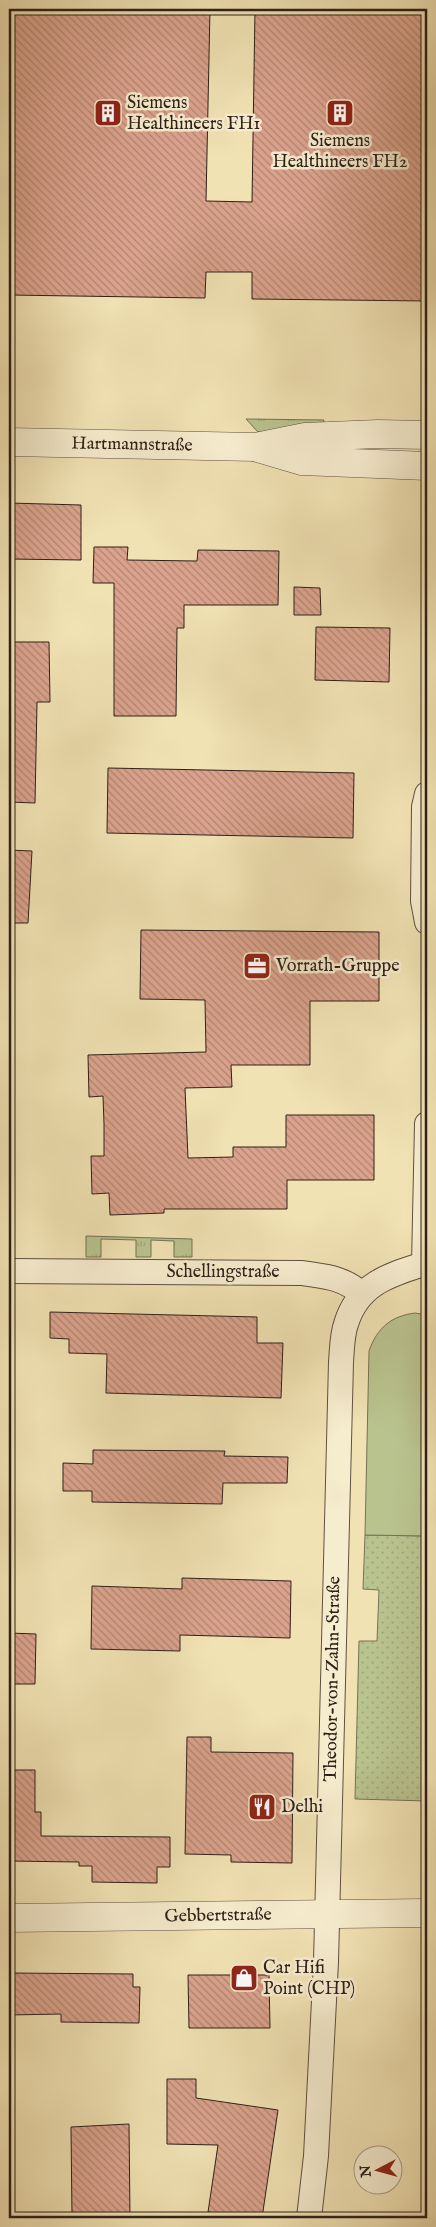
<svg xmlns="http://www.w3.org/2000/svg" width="436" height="2227" viewBox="0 0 436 2227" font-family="'IM FELL English',serif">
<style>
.grass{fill:url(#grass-tufts);stroke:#747254}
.park{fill:url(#park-dots);stroke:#747254}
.pitch{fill:#b9c38e;stroke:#747254}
.building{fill:url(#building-back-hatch);stroke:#2e2019}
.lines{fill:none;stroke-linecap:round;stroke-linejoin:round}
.minor-casing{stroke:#5f5040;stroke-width:26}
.tertiary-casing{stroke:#5f5040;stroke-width:29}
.minor{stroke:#f6ecce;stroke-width:24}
.tertiary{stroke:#f6ecce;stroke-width:28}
.labels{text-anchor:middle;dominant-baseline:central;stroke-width:5;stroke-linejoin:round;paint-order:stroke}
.poi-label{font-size:18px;fill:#2e2019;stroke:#f6ecce;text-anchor:start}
.street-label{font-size:18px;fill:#2e2019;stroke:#f6ecce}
</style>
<defs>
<pattern id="grass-tufts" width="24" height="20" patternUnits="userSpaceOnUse" patternTransform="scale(1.25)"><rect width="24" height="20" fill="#b9c38e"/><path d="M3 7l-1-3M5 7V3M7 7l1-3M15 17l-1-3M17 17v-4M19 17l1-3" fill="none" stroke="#9fa77a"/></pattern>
<pattern id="park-dots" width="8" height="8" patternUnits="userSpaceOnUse" patternTransform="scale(1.25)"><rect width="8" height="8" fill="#b9c38e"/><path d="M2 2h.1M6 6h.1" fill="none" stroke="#9fa77a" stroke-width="1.8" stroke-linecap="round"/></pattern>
<pattern id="building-back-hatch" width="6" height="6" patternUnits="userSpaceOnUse" patternTransform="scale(1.25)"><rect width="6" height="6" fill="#dba38d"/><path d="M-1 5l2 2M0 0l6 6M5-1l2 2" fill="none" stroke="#b28472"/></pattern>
</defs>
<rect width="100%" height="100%" fill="#f1e2b3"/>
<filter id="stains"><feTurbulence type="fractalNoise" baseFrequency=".004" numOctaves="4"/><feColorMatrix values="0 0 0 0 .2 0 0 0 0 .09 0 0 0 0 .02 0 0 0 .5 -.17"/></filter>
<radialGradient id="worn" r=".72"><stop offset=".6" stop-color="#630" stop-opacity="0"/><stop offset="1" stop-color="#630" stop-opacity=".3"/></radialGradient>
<g class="grass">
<polygon points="246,419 324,420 323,426 258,432"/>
<polygon points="86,1236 192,1239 192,1257 174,1257 174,1241 151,1240 151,1257 136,1257 136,1240 101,1239 101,1257 86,1257"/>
</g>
<polygon class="park" points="365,1535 427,1536 427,1801 355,1799 359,1641 377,1641 379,1590 363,1589"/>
<path class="pitch" d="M 415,1313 L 427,1315 L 427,1536 L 365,1535 L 369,1351 C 377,1328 391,1316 415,1313 Z"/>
<g class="building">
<polygon points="9,9 210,9 206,201 252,202 255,9 427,9 427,301 252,299 252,272 206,272 205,298 9,295"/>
<polygon points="9,503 81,505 81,560 9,559"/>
<polygon points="94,547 128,547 127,560 197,561 198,550 279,551 278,605 184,605 184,628 177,628 176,716 114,716 114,583 93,583"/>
<polygon points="294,587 320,588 321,615 294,615"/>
<polygon points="316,627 390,628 389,682 315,680"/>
<polygon points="9,642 49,642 50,702 37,702 35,803 9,802"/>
<polygon points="108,768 354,773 353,838 107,833"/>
<polygon points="9,850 32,851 28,923 9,923"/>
<polygon points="141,930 379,932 379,1001 310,1001 310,1065 231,1065 232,1087 185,1088 188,1158 233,1157 233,1147 286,1147 286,1115 374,1115 374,1180 287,1180 287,1209 164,1209 164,1213 110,1215 109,1193 92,1194 91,1156 104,1156 104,1124 103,1096 89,1097 88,1055 206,1052 205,1000 140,999"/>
<polygon points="50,1312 257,1317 257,1343 283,1343 281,1398 106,1393 107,1354 69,1353 69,1339 50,1338"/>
<polygon points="93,1450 225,1451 224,1456 288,1457 287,1483 223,1483 222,1504 92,1502 92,1491 63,1491 63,1463 93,1464"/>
<polygon points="182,1578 291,1581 290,1638 180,1635 180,1651 91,1649 92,1586 182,1589"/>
<polygon points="9,1633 36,1634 35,1684 9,1684"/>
<polygon points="187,1737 211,1737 211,1752 293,1753 292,1863 231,1862 231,1855 185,1854"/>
<polygon points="9,1770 35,1770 35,1812 41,1812 41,1836 170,1837 170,1867 157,1867 157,1883 92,1882 92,1866 79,1866 79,1862 9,1861"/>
<polygon points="9,1973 133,1974 133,1987 140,1987 139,2023 61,2022 61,2014 9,2015"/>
<polygon points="188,1975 269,1975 270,2028 189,2028"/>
<polygon points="167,2079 196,2079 196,2098 278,2110 262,2218 208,2212 218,2145 167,2144"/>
<polygon points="129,2124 130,2218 72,2218 71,2127"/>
</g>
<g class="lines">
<defs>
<g id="minor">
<polyline points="427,794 424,807 423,901 427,922"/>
<polyline points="424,1264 427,1124"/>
<path d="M 9,1271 L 302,1273 C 327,1277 342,1277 362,1294"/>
<path d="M 309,2218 L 316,2156 L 326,1962 L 341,1362 C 342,1350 342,1335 346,1324 C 358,1284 389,1275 424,1264"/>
</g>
<g id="tertiary">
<polyline points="9,442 255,447 305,437 378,434 427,435"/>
<polyline points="258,448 302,461 427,466"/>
<polyline points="9,1918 427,1913"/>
</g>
</defs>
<use href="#minor" class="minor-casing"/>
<use href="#tertiary" class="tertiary-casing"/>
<use href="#minor" class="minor"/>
<use href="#tertiary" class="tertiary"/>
</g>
<defs>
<symbol id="building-square" viewBox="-11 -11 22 22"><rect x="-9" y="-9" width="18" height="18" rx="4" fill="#8f2418" stroke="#f6ecce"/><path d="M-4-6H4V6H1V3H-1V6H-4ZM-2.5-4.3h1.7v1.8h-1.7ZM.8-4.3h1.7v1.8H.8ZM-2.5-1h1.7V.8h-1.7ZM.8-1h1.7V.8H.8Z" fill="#fff"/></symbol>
<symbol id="office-square" viewBox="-11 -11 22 22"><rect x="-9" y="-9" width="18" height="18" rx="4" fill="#8f2418" stroke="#f6ecce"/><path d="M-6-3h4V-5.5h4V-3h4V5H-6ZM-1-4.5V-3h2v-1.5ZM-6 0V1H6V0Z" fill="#fff"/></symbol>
<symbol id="restaurant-square" viewBox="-11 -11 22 22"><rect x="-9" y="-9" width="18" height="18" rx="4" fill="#8f2418" stroke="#f6ecce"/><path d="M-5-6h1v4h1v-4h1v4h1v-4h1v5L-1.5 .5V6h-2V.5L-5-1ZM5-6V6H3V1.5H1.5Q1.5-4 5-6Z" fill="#fff"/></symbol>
<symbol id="shop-square" viewBox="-11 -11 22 22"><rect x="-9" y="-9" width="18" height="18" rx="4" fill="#8f2418" stroke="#f6ecce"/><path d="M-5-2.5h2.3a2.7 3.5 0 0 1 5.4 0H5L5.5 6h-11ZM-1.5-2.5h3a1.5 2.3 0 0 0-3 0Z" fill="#fff"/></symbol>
</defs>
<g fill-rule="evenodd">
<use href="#building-square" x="92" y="97" width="32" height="32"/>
<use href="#building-square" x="324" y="97" width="32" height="32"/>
<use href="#office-square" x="241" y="950" width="32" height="32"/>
<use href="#restaurant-square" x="246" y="1791" width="32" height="32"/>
<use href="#shop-square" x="228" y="1962" width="32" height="32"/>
</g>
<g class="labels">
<g class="poi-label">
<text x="127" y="103">Siemens<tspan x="127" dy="21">Healthineers FH1</tspan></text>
<text x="340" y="141" text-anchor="middle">Siemens<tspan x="340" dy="21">Healthineers FH2</tspan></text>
<text x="276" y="966">Vorrath-Gruppe</text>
<text x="281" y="1807">Delhi</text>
<text x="263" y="1968">Car Hifi<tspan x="263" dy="21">Point (CHP)</tspan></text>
</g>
<g class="street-label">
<text transform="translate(132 445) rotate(1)">Hartmannstraße</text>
<text x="223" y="1272">Schellingstraße</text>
<text transform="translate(333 1679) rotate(-89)">Theodor-von-Zahn-Straße</text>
<text transform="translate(218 1916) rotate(-1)">Gebbertstraße</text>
</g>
</g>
<rect width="436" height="2227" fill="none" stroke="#f1e2b3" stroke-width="30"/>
<rect x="10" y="10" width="416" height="2207" fill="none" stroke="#2e2019" stroke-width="2.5"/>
<rect x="15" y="15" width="406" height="2197" fill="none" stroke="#2e2019"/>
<g transform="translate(378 2170) rotate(264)"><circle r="24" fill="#f6ecce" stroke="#a69a86"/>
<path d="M0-4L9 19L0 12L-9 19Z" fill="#8f2418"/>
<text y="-8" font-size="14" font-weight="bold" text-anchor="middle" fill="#2e2019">N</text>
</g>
<rect width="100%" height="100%" filter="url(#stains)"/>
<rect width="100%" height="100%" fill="url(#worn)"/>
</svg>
